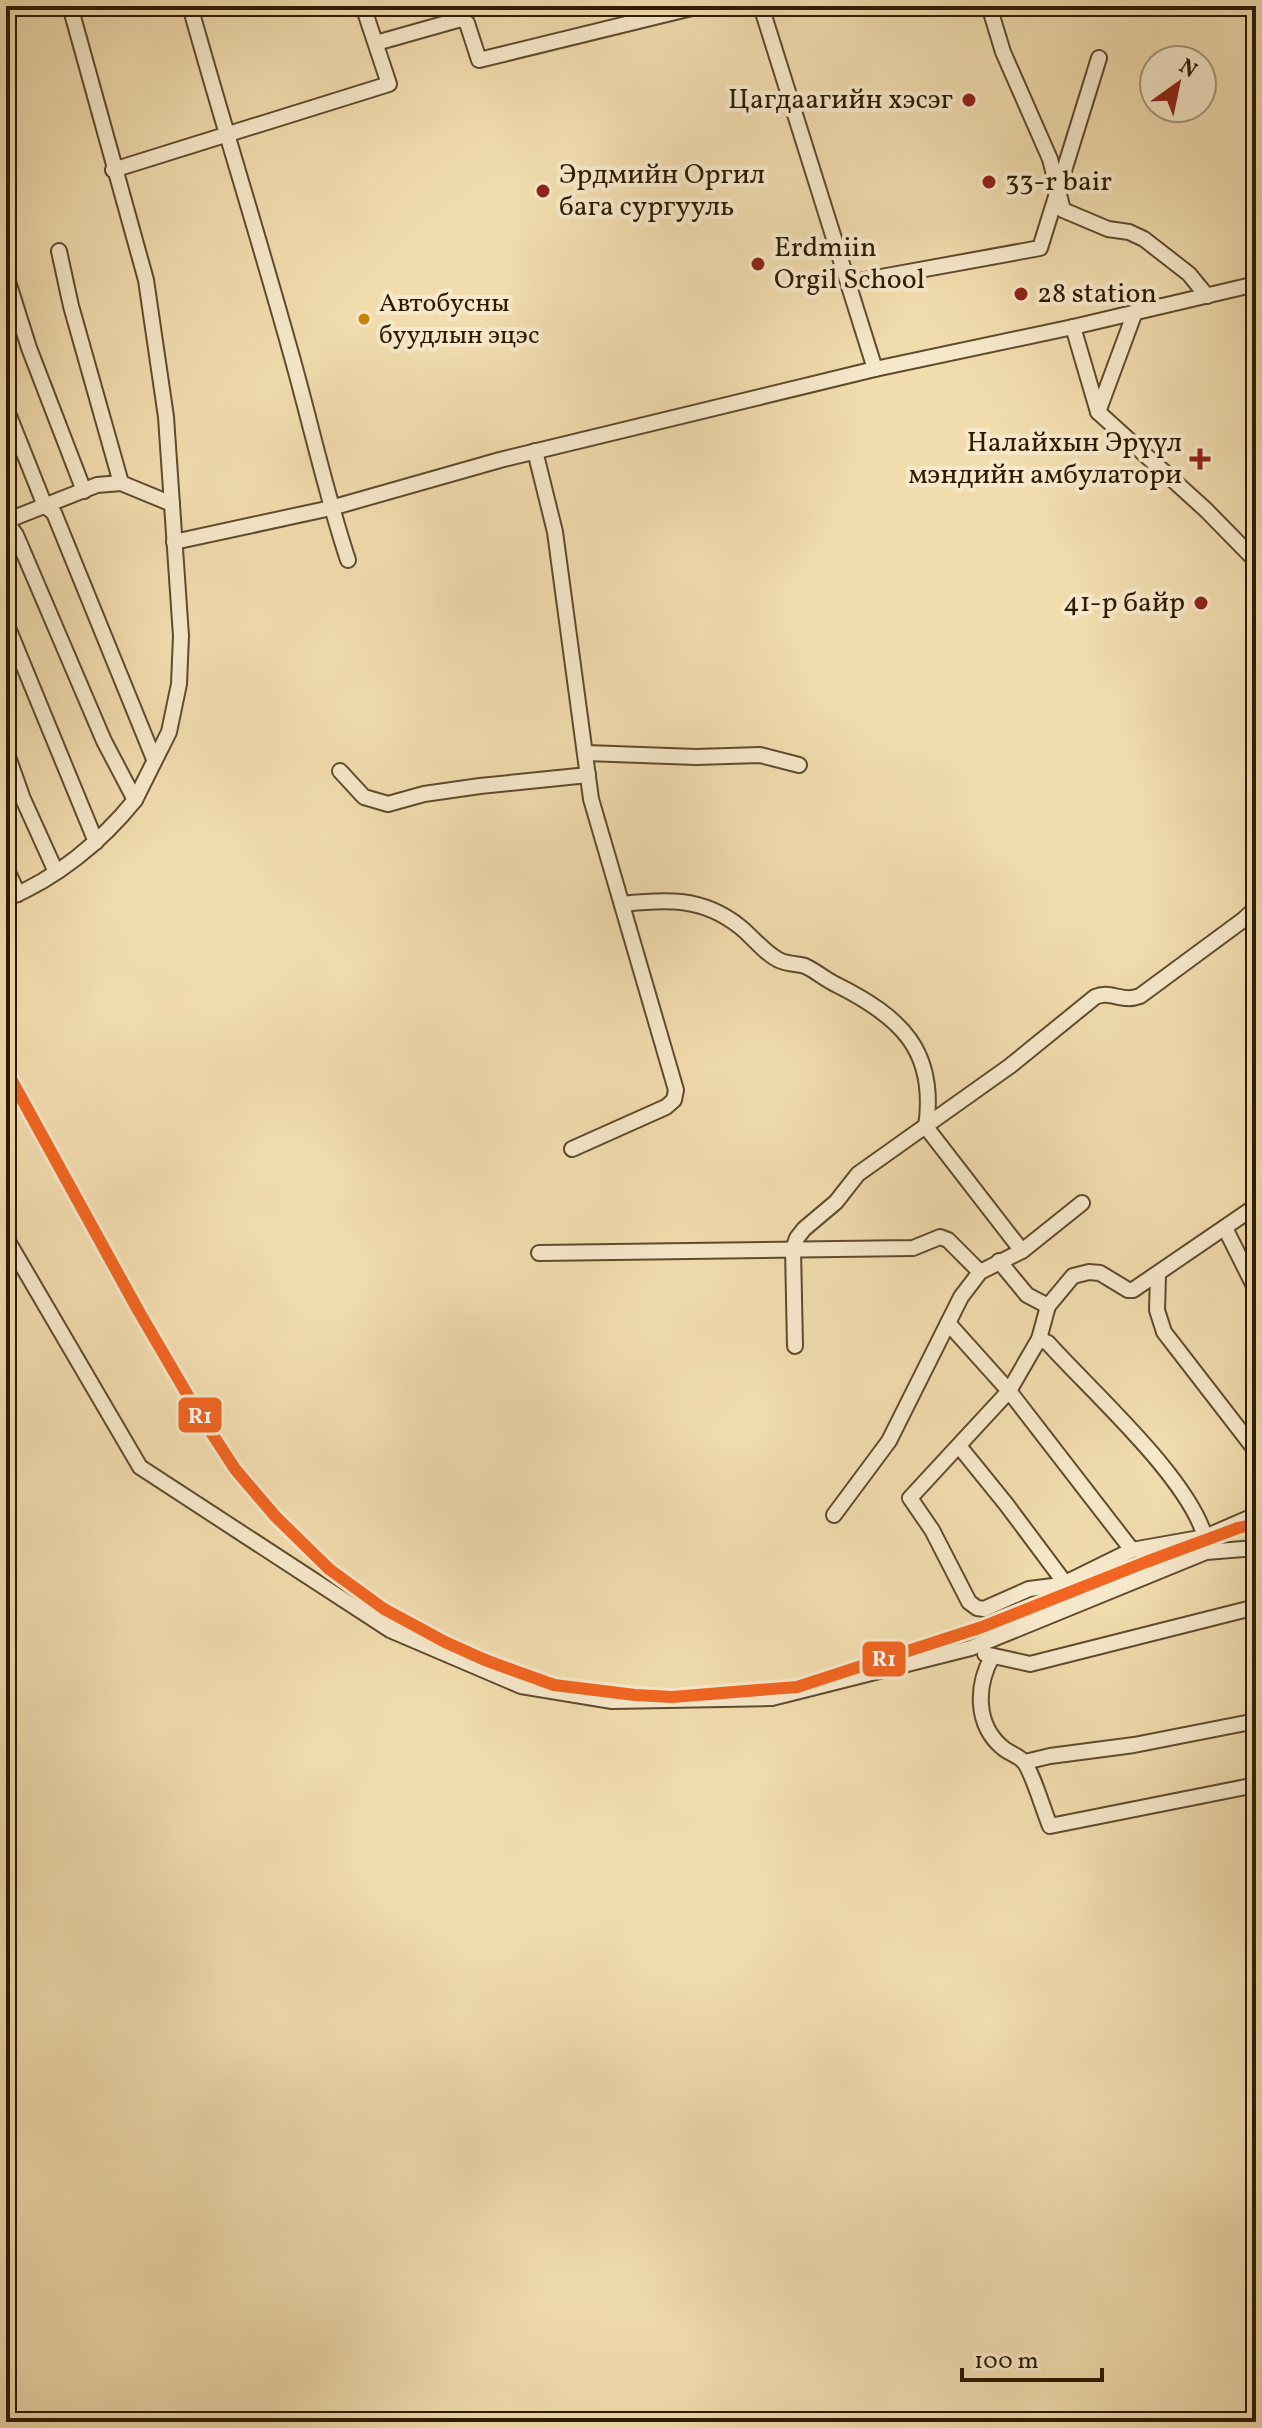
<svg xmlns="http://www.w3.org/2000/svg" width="1262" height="2428" viewBox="0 0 1262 2428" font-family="Vollkorn,serif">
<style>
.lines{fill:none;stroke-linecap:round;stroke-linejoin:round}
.minor-casing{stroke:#5f4b2d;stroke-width:18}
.minor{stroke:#f6e8ca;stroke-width:14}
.rail-1-casing{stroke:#f6e8ca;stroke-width:18}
.rail-1{stroke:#f26522;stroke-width:12}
.poi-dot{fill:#8f2418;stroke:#f6e8ca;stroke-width:3}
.bus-dot{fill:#c58300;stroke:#f6e8ca;stroke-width:3}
.labels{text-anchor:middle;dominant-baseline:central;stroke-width:8;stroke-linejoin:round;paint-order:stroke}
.bus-label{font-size:26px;fill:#2e1b02;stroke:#f6e8ca;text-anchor:start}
.poi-label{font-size:28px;fill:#2e1b02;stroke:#f6e8ca;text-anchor:start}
.line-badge{stroke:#f6e8ca;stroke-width:3}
.badge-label{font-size:22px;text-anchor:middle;font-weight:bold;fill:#fff}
</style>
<rect width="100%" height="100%" fill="#f1dcae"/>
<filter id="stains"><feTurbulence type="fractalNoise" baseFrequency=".0025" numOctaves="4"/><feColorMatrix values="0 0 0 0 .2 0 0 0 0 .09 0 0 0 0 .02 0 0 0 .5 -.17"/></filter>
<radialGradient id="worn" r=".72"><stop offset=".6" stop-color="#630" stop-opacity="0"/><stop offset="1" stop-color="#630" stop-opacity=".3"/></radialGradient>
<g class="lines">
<defs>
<g id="minor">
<path d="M 190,6 C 222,121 258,235 290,350 C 310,420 325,491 348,560"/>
<polyline points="761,6 875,369"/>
<polyline points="989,6 1003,52 1050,159 1063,210 1108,229 1129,232 1144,239 1189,274 1207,296"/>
<polyline points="376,43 461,19 467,23 479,60 700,6"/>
<polyline points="113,170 389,84 363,6"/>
<polyline points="59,251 71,306 121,483"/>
<polyline points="6,275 29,348 84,491"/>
<polyline points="848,283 1040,248 1099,58"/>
<polyline points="1073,327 1098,412 1206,510 1256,561"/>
<polyline points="6,408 45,506 54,513 154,759"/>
<polyline points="1098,412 1135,312"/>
<polyline points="535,451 555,532 591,799 676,1090 674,1100 666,1107 572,1149"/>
<polyline points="6,521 16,535 104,741 135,800"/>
<polyline points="6,521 97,485 121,483 172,504"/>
<polyline points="174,542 331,508 500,460 875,369 1073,327 1256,284"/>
<polyline points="6,623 96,842"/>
<polyline points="6,751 23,799 56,872"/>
<polyline points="586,753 696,757 760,755 799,765"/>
<polyline points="340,771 364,797 388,804 424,794 480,786 588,775"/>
<polyline points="6,868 18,894"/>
<path d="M 6,899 C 56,879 101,842 135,800 L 169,732 L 179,684 L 181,636 L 166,417 L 146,280 L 70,6"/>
<path d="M 622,904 C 666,899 702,897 739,926 C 752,936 766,955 781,961 C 789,964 798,964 805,966 C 816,971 826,980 837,985 C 901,1017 937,1051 926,1127 L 1022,1251"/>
<polyline points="1256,1206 1133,1290 1128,1290 1100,1273 1089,1272 1073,1276 1048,1306 1039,1339 1009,1391 910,1498 932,1530 969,1602 977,1608 984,1609 1029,1589 1061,1585 1132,1550 1205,1537 1256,1515"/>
<polyline points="1225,1228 1256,1290"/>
<polyline points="6,1238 140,1467 390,1630 521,1686 612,1701 772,1698 971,1648 1206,1552 1256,1548"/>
<polyline points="539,1253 913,1248 940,1237 948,1240 980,1272"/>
<polyline points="999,1261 1027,1295 1048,1306"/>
<polyline points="1158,1275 1157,1310 1164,1332 1256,1451"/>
<polyline points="948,1323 1009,1391 1132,1550"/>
<path d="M 1039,1339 L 1048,1343 C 1091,1391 1188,1477 1205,1537"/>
<path d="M 795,1346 L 793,1249 L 797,1238 L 804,1229 L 836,1202 L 858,1174 L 1010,1066 L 1095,997 C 1111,990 1121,1003 1140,996 L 1243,920 L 1256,908"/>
<polyline points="959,1446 1006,1504 1065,1583"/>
<polyline points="834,1515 889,1441 961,1297 980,1272 1022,1251 1082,1203"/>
<polyline points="985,1654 1030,1664 1256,1607"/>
<path d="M 992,1657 C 976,1686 975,1725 1003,1748 C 1009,1753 1019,1756 1024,1762 C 1032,1771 1044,1812 1050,1826 L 1256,1785"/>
<polyline points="1025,1762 1050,1756 1134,1745 1256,1721"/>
</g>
</defs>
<use href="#minor" class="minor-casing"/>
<use href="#minor" class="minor"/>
<defs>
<polyline id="rail-1" points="6,1070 138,1310 194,1406 235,1469 275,1516 329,1569 384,1609 445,1642 485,1660 554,1685 635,1695 672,1697 797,1687 982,1627 1146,1562 1238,1528 1256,1524"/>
</defs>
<use href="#rail-1" class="rail-1-casing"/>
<use href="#rail-1" class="rail-1"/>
</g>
<g class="poi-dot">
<circle cx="969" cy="100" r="8"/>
<circle cx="989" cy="182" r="8"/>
<circle cx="543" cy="191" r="8"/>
<circle cx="758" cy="264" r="8"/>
<circle cx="1021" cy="294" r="8"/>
<path d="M1196 447h8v8h8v8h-8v8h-8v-8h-8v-8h8z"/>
<circle cx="1201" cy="603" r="8"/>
</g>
<circle class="bus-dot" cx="364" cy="319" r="7"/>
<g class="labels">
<g class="bus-label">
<text x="379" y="304">Автобусны<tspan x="379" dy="32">буудлын эцэс</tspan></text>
</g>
<g class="poi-label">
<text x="953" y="100" text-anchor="end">Цагдаагийн хэсэг</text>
<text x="559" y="175">Эрдмийн Оргил<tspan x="559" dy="32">бага сургууль</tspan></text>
<text x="1005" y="182">33-r bair</text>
<text x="774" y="248">Erdmiin<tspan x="774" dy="32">Orgil School</tspan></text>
<text x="1037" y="294">28 station</text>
<text x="1182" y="443" text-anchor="end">Налайхын Эрүүл<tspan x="1182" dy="32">мэндийн амбулатори</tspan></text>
<text x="1185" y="603" text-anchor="end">41-р байр</text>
</g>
</g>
<g class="line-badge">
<rect x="177" y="1396" width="46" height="38" rx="8" fill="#f26522"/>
<rect x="861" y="1640" width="46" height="38" rx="8" fill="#f26522"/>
</g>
<g class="badge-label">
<text x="200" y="1423">R1</text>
<text x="884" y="1666">R1</text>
</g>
<rect width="1262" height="2428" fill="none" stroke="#f1dcae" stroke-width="32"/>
<rect x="8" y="8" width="1246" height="2412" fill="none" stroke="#2e1b02" stroke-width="4"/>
<rect x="16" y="16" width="1230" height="2396" fill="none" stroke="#2e1b02" stroke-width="2"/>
<g transform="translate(1178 84) rotate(33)"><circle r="38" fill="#f6e8ca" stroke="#a6967a" stroke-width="2"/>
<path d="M0-6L14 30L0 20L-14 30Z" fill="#8f2418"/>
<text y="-12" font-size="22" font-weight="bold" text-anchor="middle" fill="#2e1b02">N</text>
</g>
<path d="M962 2368v12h140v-12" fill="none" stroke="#2e1b02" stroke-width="4"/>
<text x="974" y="2368" font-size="24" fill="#2e1b02" stroke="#f6e8ca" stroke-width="6" paint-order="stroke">100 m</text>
<rect width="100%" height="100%" filter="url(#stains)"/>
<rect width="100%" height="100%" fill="url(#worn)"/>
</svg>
